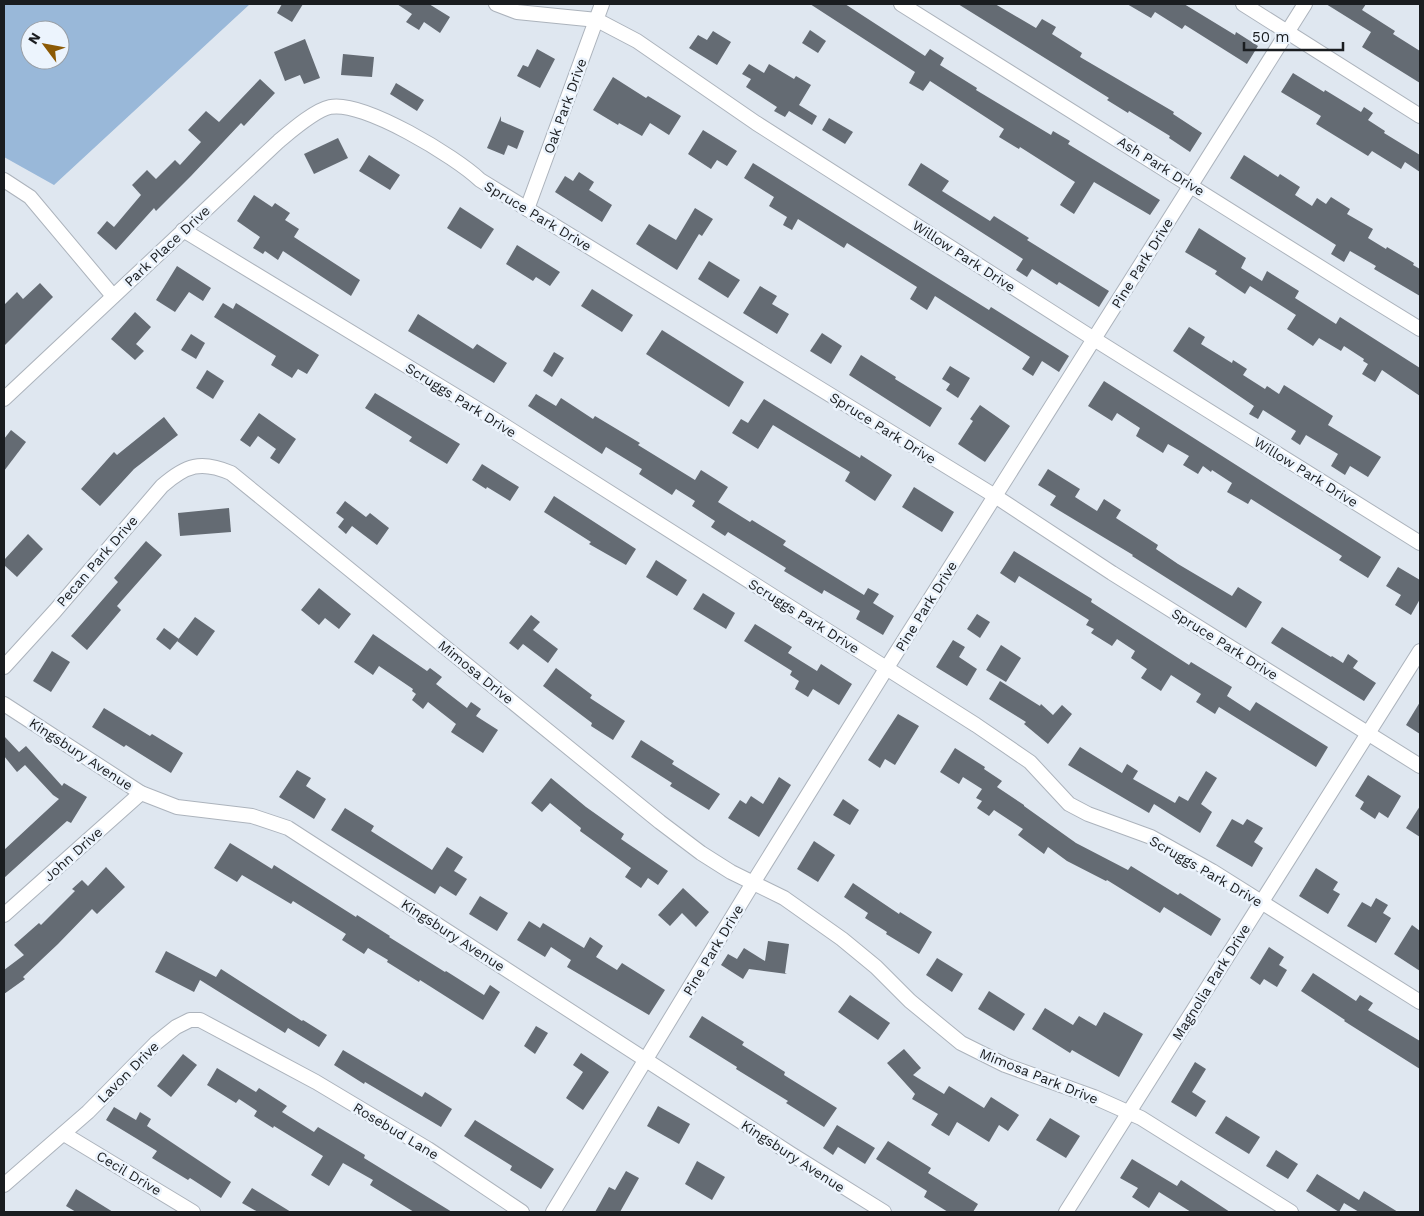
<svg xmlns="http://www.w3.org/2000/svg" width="1424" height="1216" viewBox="0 0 1424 1216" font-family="'Work Sans',sans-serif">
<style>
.green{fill:#99b8d9;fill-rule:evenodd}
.building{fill:#646b73}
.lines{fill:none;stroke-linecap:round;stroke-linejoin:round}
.minor-casing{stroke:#acb3bc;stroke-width:16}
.minor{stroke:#fff;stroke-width:14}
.labels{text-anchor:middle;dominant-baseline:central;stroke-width:5;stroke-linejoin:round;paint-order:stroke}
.street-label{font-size:14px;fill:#1a1d20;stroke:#ecf4fd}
</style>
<rect width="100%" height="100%" fill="#dfe7f0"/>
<path class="green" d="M 4,4 L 250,4 L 54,185 L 4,157 ZM 30,30 L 60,30 L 60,60 L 30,60 Z"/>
<g class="building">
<polygon points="282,4 303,4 292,22 277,13"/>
<polygon points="397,4 429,4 450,17 440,33 424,22 419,30 406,22 412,14"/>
<polygon points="810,4 845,4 925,56 930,49 944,58 940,65 977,88 976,90 1051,135 1053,131 1070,141 1068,144 1160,200 1150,215 1094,182 1074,214 1060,205 1075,182 1020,147 1019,149 999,137 1004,129 930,81 923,91 909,83 915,72"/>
<polygon points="958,4 995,4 1036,28 1042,19 1056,27 1052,34 1082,53 1080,57 1174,112 1173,114 1202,133 1190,152 1169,138 1170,136 1129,111 1128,113 1107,100 1109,98"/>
<polygon points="1127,4 1184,4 1235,35 1236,32 1258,46 1247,64 1185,25 1182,29 1155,12 1151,18"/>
<polygon points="1326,4 1366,4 1362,10 1395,31 1393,34 1420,51 1420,83 1362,47 1371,32"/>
<polygon points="810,30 826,41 818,53 802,43"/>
<polygon points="713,31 731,42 717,65 689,48 698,35 707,40"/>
<polygon points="305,39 320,78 304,84 300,75 285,81 274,52"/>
<polygon points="537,49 555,59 540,88 517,76 523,65 528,67"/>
<polygon points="343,54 374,57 372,77 341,75"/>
<polygon points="749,64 764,73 769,64 794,79 796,76 811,85 799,105 817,116 812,125 789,111 785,117 774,111 777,107 746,87 751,79 742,74"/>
<polygon points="1293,73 1324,92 1325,90 1361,112 1364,107 1373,113 1368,120 1385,131 1384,133 1420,155 1420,172 1405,162 1401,169 1372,151 1368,156 1316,124 1321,116 1281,92"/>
<polygon points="613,77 646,98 648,96 681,116 669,135 650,123 642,136 619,123 618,125 593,110"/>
<polygon points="260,79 275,93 244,126 241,123 191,176 156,211 154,208 116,250 97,233 107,221 114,227 141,195 132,185 147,170 156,179 175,160 180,165 201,142 188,130 206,111 219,122"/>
<polygon points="396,83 424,100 417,111 390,94"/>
<polygon points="501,116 501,121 524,131 517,149 508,145 504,155 487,148"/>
<polygon points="829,118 853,132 845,144 822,130"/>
<polygon points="703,130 737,151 727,166 717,160 711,169 688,154"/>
<polygon points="338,138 348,158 314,174 304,154"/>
<polygon points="369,155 400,175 390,190 359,171"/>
<polygon points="1244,155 1278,177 1280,174 1300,187 1295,195 1312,206 1317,198 1326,204 1331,197 1350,209 1347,214 1373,229 1368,238 1386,249 1387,247 1414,263 1413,265 1420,269 1420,296 1374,269 1376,266 1350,251 1344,262 1331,254 1336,245 1230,178"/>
<polygon points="753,163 989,310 991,307 1069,356 1059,372 1042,361 1033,376 1022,369 1030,357 935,296 927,310 910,299 917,287 847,243 844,248 798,219 792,230 783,225 787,217 769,206 774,197 744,178"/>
<polygon points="921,163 949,181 942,191 990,221 994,216 1029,238 1027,240 1109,291 1099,307 1059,282 1057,285 1032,269 1027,277 1016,270 1023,259 908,185"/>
<polygon points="579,172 594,182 589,190 612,205 602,222 555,192 565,176 573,181"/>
<polygon points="254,195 272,207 275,203 290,213 285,220 299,229 294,237 360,280 351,296 283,251 278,260 265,251 263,254 253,248 260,237 237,221"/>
<polygon points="460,207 494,229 481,249 447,228"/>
<polygon points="695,208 713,219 702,236 699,234 677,270 636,244 649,224 676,240"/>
<polygon points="1199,228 1246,258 1241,268 1262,281 1267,271 1299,291 1295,298 1336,324 1340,317 1420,368 1420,396 1382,370 1375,382 1362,374 1368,364 1363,361 1364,359 1344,346 1341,351 1319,338 1313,346 1287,329 1296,315 1250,286 1245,294 1215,274 1217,271 1185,252"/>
<polygon points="517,245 560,272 550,286 536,277 533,281 506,264"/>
<polygon points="709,261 740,280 728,298 698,279"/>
<polygon points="177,266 211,288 203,301 189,292 175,312 156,300"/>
<polygon points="40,283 53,297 4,346 4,305 17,292 23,299"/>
<polygon points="760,286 777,296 772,304 789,314 777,334 743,313"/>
<polygon points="592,289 633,315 622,332 581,306"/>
<polygon points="223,303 233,309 236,303 319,355 307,374 298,369 292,378 271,365 276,356 214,317"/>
<polygon points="135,312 151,327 136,344 144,351 135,360 111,339"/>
<polygon points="418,314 473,349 477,344 507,363 494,383 408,331"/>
<polygon points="1189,327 1205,337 1201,344 1232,363 1233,360 1247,369 1243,375 1265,389 1267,386 1279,394 1284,385 1333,416 1328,425 1381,457 1368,477 1350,466 1345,475 1331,466 1338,454 1306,435 1300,445 1291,439 1296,431 1263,410 1258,419 1249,414 1254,406 1173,351"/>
<polygon points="662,330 744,382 729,407 646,354"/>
<polygon points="822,333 842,346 831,364 810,351"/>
<polygon points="191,334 205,343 196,359 181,350"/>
<polygon points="554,352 564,358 552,377 543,371"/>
<polygon points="861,355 896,377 895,379 942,408 930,427 849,375"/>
<polygon points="950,366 970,378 958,398 946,390 950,384 942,379"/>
<polygon points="207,370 224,381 213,399 196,388"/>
<polygon points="1104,381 1381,557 1368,578 1339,560 1342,556 1251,499 1248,504 1227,492 1232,483 1212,470 1211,472 1203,466 1198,474 1183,465 1189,456 1168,444 1163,453 1136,436 1140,428 1117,413 1112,421 1088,406"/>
<polygon points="375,393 460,444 447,464 409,441 412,437 365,408"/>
<polygon points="536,394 556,406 561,398 593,419 595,416 640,443 638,445 695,480 701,470 728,487 718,502 750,522 752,520 786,541 783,545 864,595 868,588 879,594 873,603 894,616 883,635 856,619 860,611 824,590 822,594 784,571 786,568 728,532 725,536 711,527 715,521 692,506 695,501 676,489 672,495 639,474 642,469 606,447 602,454 528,406"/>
<polygon points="764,399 860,458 861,455 892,475 875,501 845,481 850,472 773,425 758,449 732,433 741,419 748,423"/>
<polygon points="980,405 1010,426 985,462 958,444 973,421 970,419"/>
<polygon points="259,413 296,439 279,464 270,458 276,449 258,436 250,447 240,440"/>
<polygon points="164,417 178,435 134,469 100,506 81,489 114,452 117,455"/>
<polygon points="11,430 26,442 4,471 4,439"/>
<polygon points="482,464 519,487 510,501 487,487 486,489 472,480"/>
<polygon points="1048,469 1080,489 1075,497 1097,511 1104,499 1121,510 1116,518 1158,545 1156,549 1178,564 1232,596 1238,587 1262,602 1246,628 1132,556 1133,555 1050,505 1056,496 1038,485"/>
<polygon points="914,487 954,512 942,532 902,507"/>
<polygon points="554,496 636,549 626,565 589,544 591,542 544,512"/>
<polygon points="345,501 366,517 370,513 389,528 377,545 352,526 346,534 338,527 344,519 336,513"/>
<polygon points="229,508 231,532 180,536 178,513"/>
<polygon points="28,534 43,549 17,577 4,565 4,560"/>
<polygon points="146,541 162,555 117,606 121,610 87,650 71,636 118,582 114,578"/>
<polygon points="1014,551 1092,599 1091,602 1189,665 1191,662 1232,687 1227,696 1250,711 1256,702 1328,747 1316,767 1219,707 1215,714 1196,702 1201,694 1171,675 1161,691 1141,678 1147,669 1131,658 1135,651 1117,639 1112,646 1091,633 1094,629 1086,625 1089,620 1019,576 1015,583 1000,573"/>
<polygon points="656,560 687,580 677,596 646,577"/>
<polygon points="1398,567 1420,580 1420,599 1411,615 1395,605 1401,595 1386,586"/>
<polygon points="319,588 351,614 339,629 325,618 319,625 301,610"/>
<polygon points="703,593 735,613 726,629 693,609"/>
<polygon points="977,614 990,622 980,638 967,629"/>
<polygon points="531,615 540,622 533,630 558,649 548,663 523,644 518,650 509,643"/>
<polygon points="195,617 215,631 197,656 177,641"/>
<polygon points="755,624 792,647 788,653 817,671 821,664 852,684 839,705 813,689 808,697 795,689 799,681 790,675 792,671 744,641"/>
<polygon points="1282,627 1331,657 1332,656 1343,663 1348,654 1358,661 1353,668 1376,683 1364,701 1271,643"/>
<polygon points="164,628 179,639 170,650 156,639"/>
<polygon points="373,634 427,671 430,668 442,677 436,684 467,708 471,702 481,709 476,716 498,730 483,753 451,732 456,724 428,702 423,709 412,700 416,694 412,691 413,689 379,666 373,675 354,662"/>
<polygon points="953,640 965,647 959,657 977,669 967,686 936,667"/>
<polygon points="1001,645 1021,658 1006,682 986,670"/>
<polygon points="52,651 70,662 51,692 33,681"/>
<polygon points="556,668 592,695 590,698 625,721 613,740 591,726 592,723 543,686"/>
<polygon points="1000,681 1040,706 1041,704 1053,715 1062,705 1072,714 1048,744 1024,724 1026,722 989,699"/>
<polygon points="1420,702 1420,734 1406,725"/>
<polygon points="104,708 150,736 152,734 183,753 171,773 126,745 124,747 92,727"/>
<polygon points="898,714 919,726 895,765 885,759 880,768 868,760"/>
<polygon points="4,736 19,752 26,746 62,786 64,783 87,797 71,823 67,821 4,878 4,850 59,799 53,795 25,765 17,772 4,756"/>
<polygon points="641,740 674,761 672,764 720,794 709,810 670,786 672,783 631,757"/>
<polygon points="1080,747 1122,773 1127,764 1138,771 1133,779 1175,803 1179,796 1188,801 1206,771 1217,778 1201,804 1212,812 1200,833 1154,804 1149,813 1068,765"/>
<polygon points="955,748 985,767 984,769 1002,781 997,787 1024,805 1024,806 1076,843 1128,870 1131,866 1178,895 1180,893 1221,919 1211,936 1164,907 1160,913 1107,880 1106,881 1067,861 1048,847 1044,854 1018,835 1023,829 994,810 989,816 977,808 982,801 976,798 982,789 963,777 959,784 940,772"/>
<polygon points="297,770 311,778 306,786 326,799 314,819 279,797"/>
<polygon points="1368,775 1401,796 1388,818 1379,812 1375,819 1360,809 1364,802 1355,796"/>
<polygon points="779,777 791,785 759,837 728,818 740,800 746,804 751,796 763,804"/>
<polygon points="551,778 586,807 624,834 621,839 668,871 658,885 648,878 641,888 625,877 631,868 580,831 581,828 550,803 542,812 531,803"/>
<polygon points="843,799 859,810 850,825 833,815"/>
<polygon points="1420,806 1420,837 1406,828"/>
<polygon points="345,808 374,826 371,831 432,870 447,847 463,857 454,871 467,879 456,896 440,886 435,894 331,830"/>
<polygon points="1232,819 1243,825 1247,819 1263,828 1254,842 1263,848 1252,867 1216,846"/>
<polygon points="814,841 835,855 818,882 797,869"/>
<polygon points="230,843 272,869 274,865 356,917 357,915 390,936 389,937 445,972 446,971 484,995 490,985 500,992 483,1020 420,980 419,982 387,962 388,960 368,948 364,954 342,940 346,934 293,901 291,904 242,875 237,882 214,868"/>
<polygon points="106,867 125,887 97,914 92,909 58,944 23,977 25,979 4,994 4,970 24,955 14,945 39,923 41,925 75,891 72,889 82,880 88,886"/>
<polygon points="1316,868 1338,882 1333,890 1340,894 1328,914 1299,896"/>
<polygon points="853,883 899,914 900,912 932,932 919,954 886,934 887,932 865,918 868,913 844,897"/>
<polygon points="683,888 709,912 696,927 682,913 670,926 658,915"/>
<polygon points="480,896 508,913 497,931 469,914"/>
<polygon points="1376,898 1388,905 1383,913 1391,918 1376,943 1347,926 1362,902 1371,907"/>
<polygon points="529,921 540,928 543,923 584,948 590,937 603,946 596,957 617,970 622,963 665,990 649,1015 567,967 571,960 551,947 545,957 517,940"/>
<polygon points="1412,925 1420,931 1420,971 1394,954"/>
<polygon points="768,941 789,944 785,973 787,974 749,969 743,979 721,965 728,954 737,959 744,948 765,961"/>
<polygon points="1269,947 1284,957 1279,965 1287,970 1277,987 1264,979 1260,985 1250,978"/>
<polygon points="166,951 216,977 221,969 302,1021 303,1020 327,1035 319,1047 288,1028 285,1033 200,980 194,992 155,972"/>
<polygon points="937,958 963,974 952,992 926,975"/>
<polygon points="1313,973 1356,1001 1360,995 1373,1003 1368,1010 1420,1041 1420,1069 1344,1021 1345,1020 1301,991"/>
<polygon points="989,991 1025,1014 1014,1031 978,1009"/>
<polygon points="850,995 890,1023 878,1040 838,1012"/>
<polygon points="1045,1008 1073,1025 1079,1016 1096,1026 1104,1012 1143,1034 1119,1077 1072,1050 1070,1053 1032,1029"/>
<polygon points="702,1016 744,1042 742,1045 785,1072 784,1075 837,1108 824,1127 786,1103 788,1101 736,1069 737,1067 689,1037"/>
<polygon points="536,1026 548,1033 535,1054 524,1046"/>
<polygon points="904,1049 921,1068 913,1075 944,1094 949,1086 984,1108 991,1097 1019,1115 1008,1131 999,1125 989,1142 957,1122 949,1136 931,1125 938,1114 912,1099 915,1094 887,1063"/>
<polygon points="343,1050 422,1097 425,1092 452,1109 441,1127 365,1082 364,1084 334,1065"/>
<polygon points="581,1053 609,1072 583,1110 566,1098 583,1072 573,1065"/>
<polygon points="183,1054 197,1065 171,1097 157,1086"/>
<polygon points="1195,1062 1206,1069 1192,1092 1206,1101 1196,1117 1171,1102"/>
<polygon points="217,1068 256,1092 259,1088 287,1106 282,1112 314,1132 318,1127 365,1155 364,1158 452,1212 414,1212 370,1185 373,1180 343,1163 329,1186 311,1175 323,1156 274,1126 273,1128 254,1116 257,1111 239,1099 236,1103 207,1085"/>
<polygon points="658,1106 690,1124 679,1144 647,1126"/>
<polygon points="114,1107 136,1120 140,1112 151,1119 147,1126 231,1182 221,1198 190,1178 188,1180 152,1158 157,1151 106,1120"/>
<polygon points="1226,1116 1260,1137 1249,1154 1215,1133"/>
<polygon points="1050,1118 1080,1136 1066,1158 1036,1140"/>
<polygon points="475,1120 554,1169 541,1189 510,1170 512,1166 464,1136"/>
<polygon points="837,1125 875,1148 865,1164 838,1147 833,1155 823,1148"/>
<polygon points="888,1141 931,1168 928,1173 978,1204 973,1212 948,1212 924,1197 927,1191 876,1159"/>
<polygon points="1276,1150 1298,1164 1288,1179 1266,1166"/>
<polygon points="1132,1159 1177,1186 1181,1180 1230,1212 1191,1212 1159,1192 1149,1208 1132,1197 1138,1188 1120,1178"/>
<polygon points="697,1161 725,1177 712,1200 685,1184"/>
<polygon points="626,1171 639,1178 620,1212 595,1212 609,1187 615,1190"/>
<polygon points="1317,1174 1359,1200 1364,1191 1398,1212 1359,1212 1344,1203 1339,1212 1306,1191"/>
<polygon points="252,1188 291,1212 258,1212 242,1203"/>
<polygon points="76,1189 113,1212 76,1212 66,1206"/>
</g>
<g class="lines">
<defs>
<g id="minor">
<polyline points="496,4 517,12 597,20 637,41 756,123 1094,339 1420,543"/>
<polyline points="901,4 1355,289 1420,329"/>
<polyline points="1243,4 1420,116"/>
<polyline points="4,180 30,197 113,296"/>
<polyline points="527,209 602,4"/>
<polyline points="183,230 494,419 976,725 1030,762 1069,804 1088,814 1151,837 1212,871 1420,1002"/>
<path d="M 4,399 L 279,141 C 291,131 315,110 330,107 C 363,100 456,157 480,180 L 995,496 L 1112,573 L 1420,766"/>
<path d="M 4,667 L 55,611 L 162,486 C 186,465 201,460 231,473 L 660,822 L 701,853 L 731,872 L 784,898 L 842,939 L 876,967 L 910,1001 L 961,1043 L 1005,1065 L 1094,1097 L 1141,1118 L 1291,1212"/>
<polyline points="4,704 141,793 177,807 252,816 288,828 791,1154 884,1212"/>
<polyline points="4,915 141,793"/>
<polyline points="64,1134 193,1212"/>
<polyline points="4,1185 88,1112 156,1043 176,1027 190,1020 200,1020 316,1082 428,1149 522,1212"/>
<polyline points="553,1212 753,883 886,669 1305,4"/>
<polyline points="1066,1212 1420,651"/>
</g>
</defs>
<use href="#minor" class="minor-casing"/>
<use href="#minor" class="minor"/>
</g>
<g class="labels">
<g class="street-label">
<text transform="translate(565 106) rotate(-70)">Oak Park Drive</text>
<text transform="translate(1161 166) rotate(32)">Ash Park Drive</text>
<text transform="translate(538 216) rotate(31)">Spruce Park Drive</text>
<text transform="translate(167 246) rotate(-43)">Park Place Drive</text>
<text transform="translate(964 256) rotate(33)">Willow Park Drive</text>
<text transform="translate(1142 263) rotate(-58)">Pine Park Drive</text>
<text transform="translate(461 400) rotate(32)">Scruggs Park Drive</text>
<text transform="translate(883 428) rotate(32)">Spruce Park Drive</text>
<text transform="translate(1306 472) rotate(32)">Willow Park Drive</text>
<text transform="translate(97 561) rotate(-49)">Pecan Park Drive</text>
<text transform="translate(926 606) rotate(-58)">Pine Park Drive</text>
<text transform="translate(804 616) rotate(32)">Scruggs Park Drive</text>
<text transform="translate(1225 644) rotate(32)">Spruce Park Drive</text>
<text transform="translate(476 672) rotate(39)">Mimosa Drive</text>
<text transform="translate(81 754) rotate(33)">Kingsbury Avenue</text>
<text transform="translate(73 854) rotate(-42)">John Drive</text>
<text transform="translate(1206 871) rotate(30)">Scruggs Park Drive</text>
<text transform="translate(453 935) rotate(33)">Kingsbury Avenue</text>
<text transform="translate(713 950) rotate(-59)">Pine Park Drive</text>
<text transform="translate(1211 982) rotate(-58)">Magnolia Park Drive</text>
<text transform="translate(128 1072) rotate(-45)">Lavon Drive</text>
<text transform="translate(1039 1076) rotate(22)">Mimosa Park Drive</text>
<text transform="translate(396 1131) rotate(31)">Rosebud Lane</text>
<text transform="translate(793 1156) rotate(33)">Kingsbury Avenue</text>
<text transform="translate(129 1173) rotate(31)">Cecil Drive</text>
</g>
</g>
<rect width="1424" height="1216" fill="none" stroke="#1a1d20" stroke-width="10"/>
<g transform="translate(45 45) rotate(302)"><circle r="24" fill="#ecf4fd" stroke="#989ea5"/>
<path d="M0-4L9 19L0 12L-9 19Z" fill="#8c5a05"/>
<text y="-8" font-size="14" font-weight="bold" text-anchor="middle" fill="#1a1d20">N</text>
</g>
<path d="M1244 42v8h99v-8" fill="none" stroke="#1a1d20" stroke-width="2.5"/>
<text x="1252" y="42" font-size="15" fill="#1a1d20" stroke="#ecf4fd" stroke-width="4" paint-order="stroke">50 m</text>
</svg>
